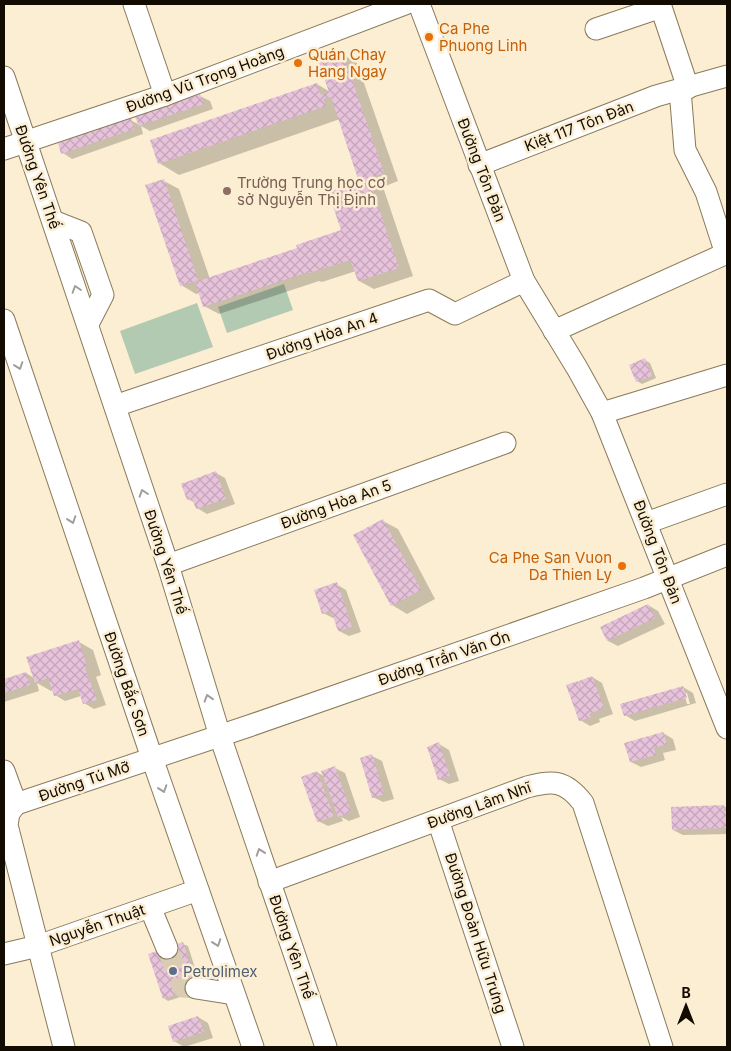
<svg xmlns="http://www.w3.org/2000/svg" width="731" height="1051" viewBox="0 0 731 1051" font-family="Inter,sans-serif">
<style>
.green{fill:#b2cab1}
.shadow{fill:#0003;fill-rule:evenodd}
.building{fill:url(#building-cross-hatch)}
.lines{fill:none;stroke-linecap:round;stroke-linejoin:round}
.minor-tunnel{stroke:#d9ccb3;stroke-width:21;stroke-dasharray:21 11;stroke-linecap:butt}
.minor-casing{stroke:#8a7a5a;stroke-width:23}
.minor{stroke:#fff;stroke-width:21}
.oneway{stroke:#a09d9a}
.food-dot{fill:#e8710a;stroke:#fceed2;stroke-width:2}
.education-dot{fill:#8d6e63;stroke:#fceed2;stroke-width:2}
.service-dot{fill:#5c6f8a;stroke:#fceed2;stroke-width:2}
.labels{text-anchor:middle;dominant-baseline:central;stroke-width:5;stroke-linejoin:round;paint-order:stroke}
.food-label{font-size:15px;fill:#c56008;stroke:#fceed2;text-anchor:start}
.street-label{font-size:15px;fill:#110b02;stroke:#fceed2}
.education-label{font-size:15px;fill:#785e54;stroke:#fceed2;text-anchor:start}
.service-label{font-size:15px;fill:#4e5e75;stroke:#fceed2;text-anchor:start}
</style>
<defs>
<pattern id="building-cross-hatch" width="8" height="8" patternUnits="userSpaceOnUse" patternTransform="scale(1.25)"><rect width="8" height="8" fill="#e7c2db"/><path d="M0 0l8 8M0 8l8-8" fill="none" stroke="#c5a5ba"/></pattern>
</defs>
<rect width="100%" height="100%" fill="#fceed2"/>
<g class="green">
<polygon points="284,284 293,310 227,333 218,307"/>
<polygon points="197,303 213,347 135,374 120,331"/>
</g>
<g class="shadow">
<polygon points="342,54 357,63 398,181 383,187 413,276 374,289 359,281 356,271 322,282 319,281 219,314 204,306 200,293 196,294 181,285 164,181 179,189 210,279 299,249 342,231 361,182 340,119 179,175 159,163 317,84 330,92"/>
<polygon points="200,96 210,101 213,109 150,131 141,126 143,134 72,159 63,153 130,120 140,125"/>
<polygon points="645,360 650,363 656,378 642,384 637,381"/>
<polygon points="216,473 225,478 235,504 207,514 197,508 195,503 188,499"/>
<polygon points="383,521 398,529 435,599 407,614 392,605"/>
<polygon points="336,584 346,590 361,632 349,636 339,631 335,618 333,618 323,613"/>
<polygon points="648,605 658,611 665,624 618,646 608,641 602,627"/>
<polygon points="79,642 93,650 101,675 96,677 106,705 94,709 84,703 81,696 65,701 55,695 53,690 51,691 37,683 39,691 4,702 4,680 26,673 34,678"/>
<polygon points="592,677 602,683 613,714 599,719 600,722 590,726 580,720 567,686"/>
<path d="M 683,687 L 693,693 L 696,703 L 635,721 L 625,715 L 622,704 ZM 684,693 L 687,693 L 690,704 L 687,704 Z"/>
<polygon points="663,733 673,739 676,750 663,753 665,760 641,767 631,762"/>
<polygon points="439,744 449,750 459,781 449,784 439,779"/>
<polygon points="372,756 382,761 394,799 383,802 373,797"/>
<polygon points="335,768 345,773 360,817 349,821 341,817 343,821 328,826 318,821 317,772 325,777"/>
<polygon points="724,806 727,808 727,834 683,835 673,830"/>
<polygon points="183,944 188,946 202,990 168,1001 164,998"/>
<polygon points="198,1017 208,1023 213,1038 184,1047 174,1041"/>
</g>
<g class="building">
<polygon points="343,53 384,173 369,178 399,268 358,281 350,260 306,274 305,273 203,307 195,282 297,248 296,245 341,230 328,192 359,182 331,97 323,99 326,106 158,164 150,140 317,83 321,95 329,92 318,61"/>
<polygon points="200,94 204,104 139,126 135,117"/>
<polygon points="131,118 134,129 61,154 58,143"/>
<polygon points="164,179 198,280 180,286 145,185"/>
<polygon points="645,358 652,376 636,382 629,365"/>
<polygon points="216,471 226,499 196,509 192,498 187,500 181,484"/>
<polygon points="383,519 421,590 391,606 353,535"/>
<polygon points="337,582 352,627 338,631 331,611 322,614 314,590"/>
<polygon points="648,604 655,618 607,641 600,627"/>
<polygon points="79,640 87,667 85,668 97,700 83,704 78,689 54,696 48,678 35,683 26,657"/>
<polygon points="26,672 30,685 4,693 4,679"/>
<polygon points="592,676 604,708 589,714 591,717 579,721 566,685 578,681 584,699 579,681"/>
<polygon points="683,686 687,698 624,716 620,704"/>
<polygon points="663,732 667,744 654,748 656,755 630,762 624,743"/>
<polygon points="439,742 450,776 438,780 427,747"/>
<polygon points="372,754 384,794 372,798 360,758"/>
<polygon points="335,766 351,812 338,817 321,771"/>
<polygon points="317,771 334,816 317,822 301,777"/>
<polygon points="724,805 724,811 727,811 727,828 672,830 671,807"/>
<polygon points="183,942 198,987 163,999 148,954"/>
<polygon points="198,1016 204,1032 173,1042 168,1026"/>
</g>
<g class="lines">
<polyline class="minor-tunnel" points="167,948 183,987 196,988"/>
<defs>
<g id="minor">
<polyline points="134,4 165,95"/>
<polyline points="419,4 524,281 577,368 602,413 727,728"/>
<polyline points="596,29 661,7 688,88"/>
<polyline points="4,77 168,565 220,736 326,1047"/>
<polyline points="680,90 685,150 706,192 726,254"/>
<polyline points="4,149 165,95 405,4"/>
<polyline points="479,165 656,96 727,76"/>
<polyline points="53,221 81,232 103,295 88,324"/>
<polyline points="4,320 152,758 253,1047"/>
<polyline points="554,331 727,253"/>
<polyline points="115,406 429,300 455,314 524,281"/>
<polyline points="602,413 727,375"/>
<polyline points="646,523 727,494"/>
<polyline points="168,565 505,443"/>
<polyline points="4,771 16,804"/>
<polyline points="16,804 249,726 644,588 727,555"/>
<polyline points="16,804 9,813 7,825 64,1047"/>
<polyline points="438,820 513,1047"/>
<path d="M 269,882 L 527,787 C 553,780 565,780 583,803 L 662,1047"/>
<polyline points="150,907 167,948"/>
<polyline points="4,954 38,946 198,890"/>
<polyline points="196,988 234,994"/>
</g>
</defs>
<use href="#minor" class="minor-casing"/>
<use href="#minor" class="minor"/>
</g>
<defs><path id="oneway-chevron" d="M-2-3.5L2.5 0L-2 3.5" fill="none" stroke-width="1.6" stroke-linecap="round" stroke-linejoin="round" transform="scale(1.25)"/></defs>
<g class="oneway">
<use href="#oneway-chevron" transform="translate(76 289) rotate(-108)"/>
<use href="#oneway-chevron" transform="translate(19 366) rotate(71)"/>
<use href="#oneway-chevron" transform="translate(143 493) rotate(-108)"/>
<use href="#oneway-chevron" transform="translate(72 520) rotate(71)"/>
<use href="#oneway-chevron" transform="translate(208 698) rotate(-107)"/>
<use href="#oneway-chevron" transform="translate(163 789) rotate(71)"/>
<use href="#oneway-chevron" transform="translate(260 852) rotate(-109)"/>
<use href="#oneway-chevron" transform="translate(217 943) rotate(71)"/>
</g>
<g class="food-dot">
<circle cx="429" cy="37" r="5"/>
<circle cx="298" cy="63" r="5"/>
<circle cx="622" cy="566" r="5"/>
</g>
<circle class="education-dot" cx="227" cy="191" r="5"/>
<circle class="service-dot" cx="173" cy="971" r="5"/>
<g class="labels">
<g class="food-label">
<text x="439" y="28">Ca Phe<tspan x="439" dy="17">Phuong Linh</tspan></text>
<text x="308" y="54">Quán Chay<tspan x="308" dy="17">Hang Ngay</tspan></text>
<text x="612" y="557" text-anchor="end">Ca Phe San Vuon<tspan x="612" dy="17">Da Thien Ly</tspan></text>
</g>
<g class="street-label">
<text transform="translate(205 79) rotate(-20)">Đường Vũ Trọng Hoàng</text>
<text transform="translate(579 126) rotate(-21)">Kiệt 117 Tôn Đản</text>
<text transform="translate(482 170) rotate(69)">Đường Tôn Đản</text>
<text transform="translate(38 177) rotate(71)">Đường Yên Thế</text>
<text transform="translate(322 336) rotate(-19)">Đường Hòa An 4</text>
<text transform="translate(336 504) rotate(-20)">Đường Hòa An 5</text>
<text transform="translate(658 552) rotate(69)">Đường Tôn Đản</text>
<text transform="translate(166 562) rotate(72)">Đường Yên Thế</text>
<text transform="translate(444 658) rotate(-19)">Đường Trần Văn Ơn</text>
<text transform="translate(127 684) rotate(71)">Đường Bắc Sơn</text>
<text transform="translate(84 781) rotate(-19)">Đường Tú Mỡ</text>
<text transform="translate(479 805) rotate(-20)">Đường Lâm Nhĩ</text>
<text transform="translate(97 925) rotate(-19)">Nguyễn Thuật</text>
<text transform="translate(476 933) rotate(72)">Đường Đoàn Hữu Trưng</text>
<text transform="translate(292 947) rotate(71)">Đường Yên Thế</text>
</g>
<g class="education-label">
<text x="237" y="182">Trường Trung học cơ<tspan x="237" dy="17">sở Nguyễn Thị Định</tspan></text>
</g>
<g class="service-label">
<text x="183" y="971">Petrolimex</text>
</g>
</g>
<rect width="731" height="1051" fill="none" stroke="#110b02" stroke-width="10"/>
<g transform="translate(686 1006)" stroke="#fceed2" stroke-width="4" paint-order="stroke">
<path d="M0-4L9 19L0 12L-9 19Z" fill="#110b02"/>
<text y="-8" font-size="14" font-weight="bold" text-anchor="middle" fill="#110b02">B</text>
</g>
</svg>
